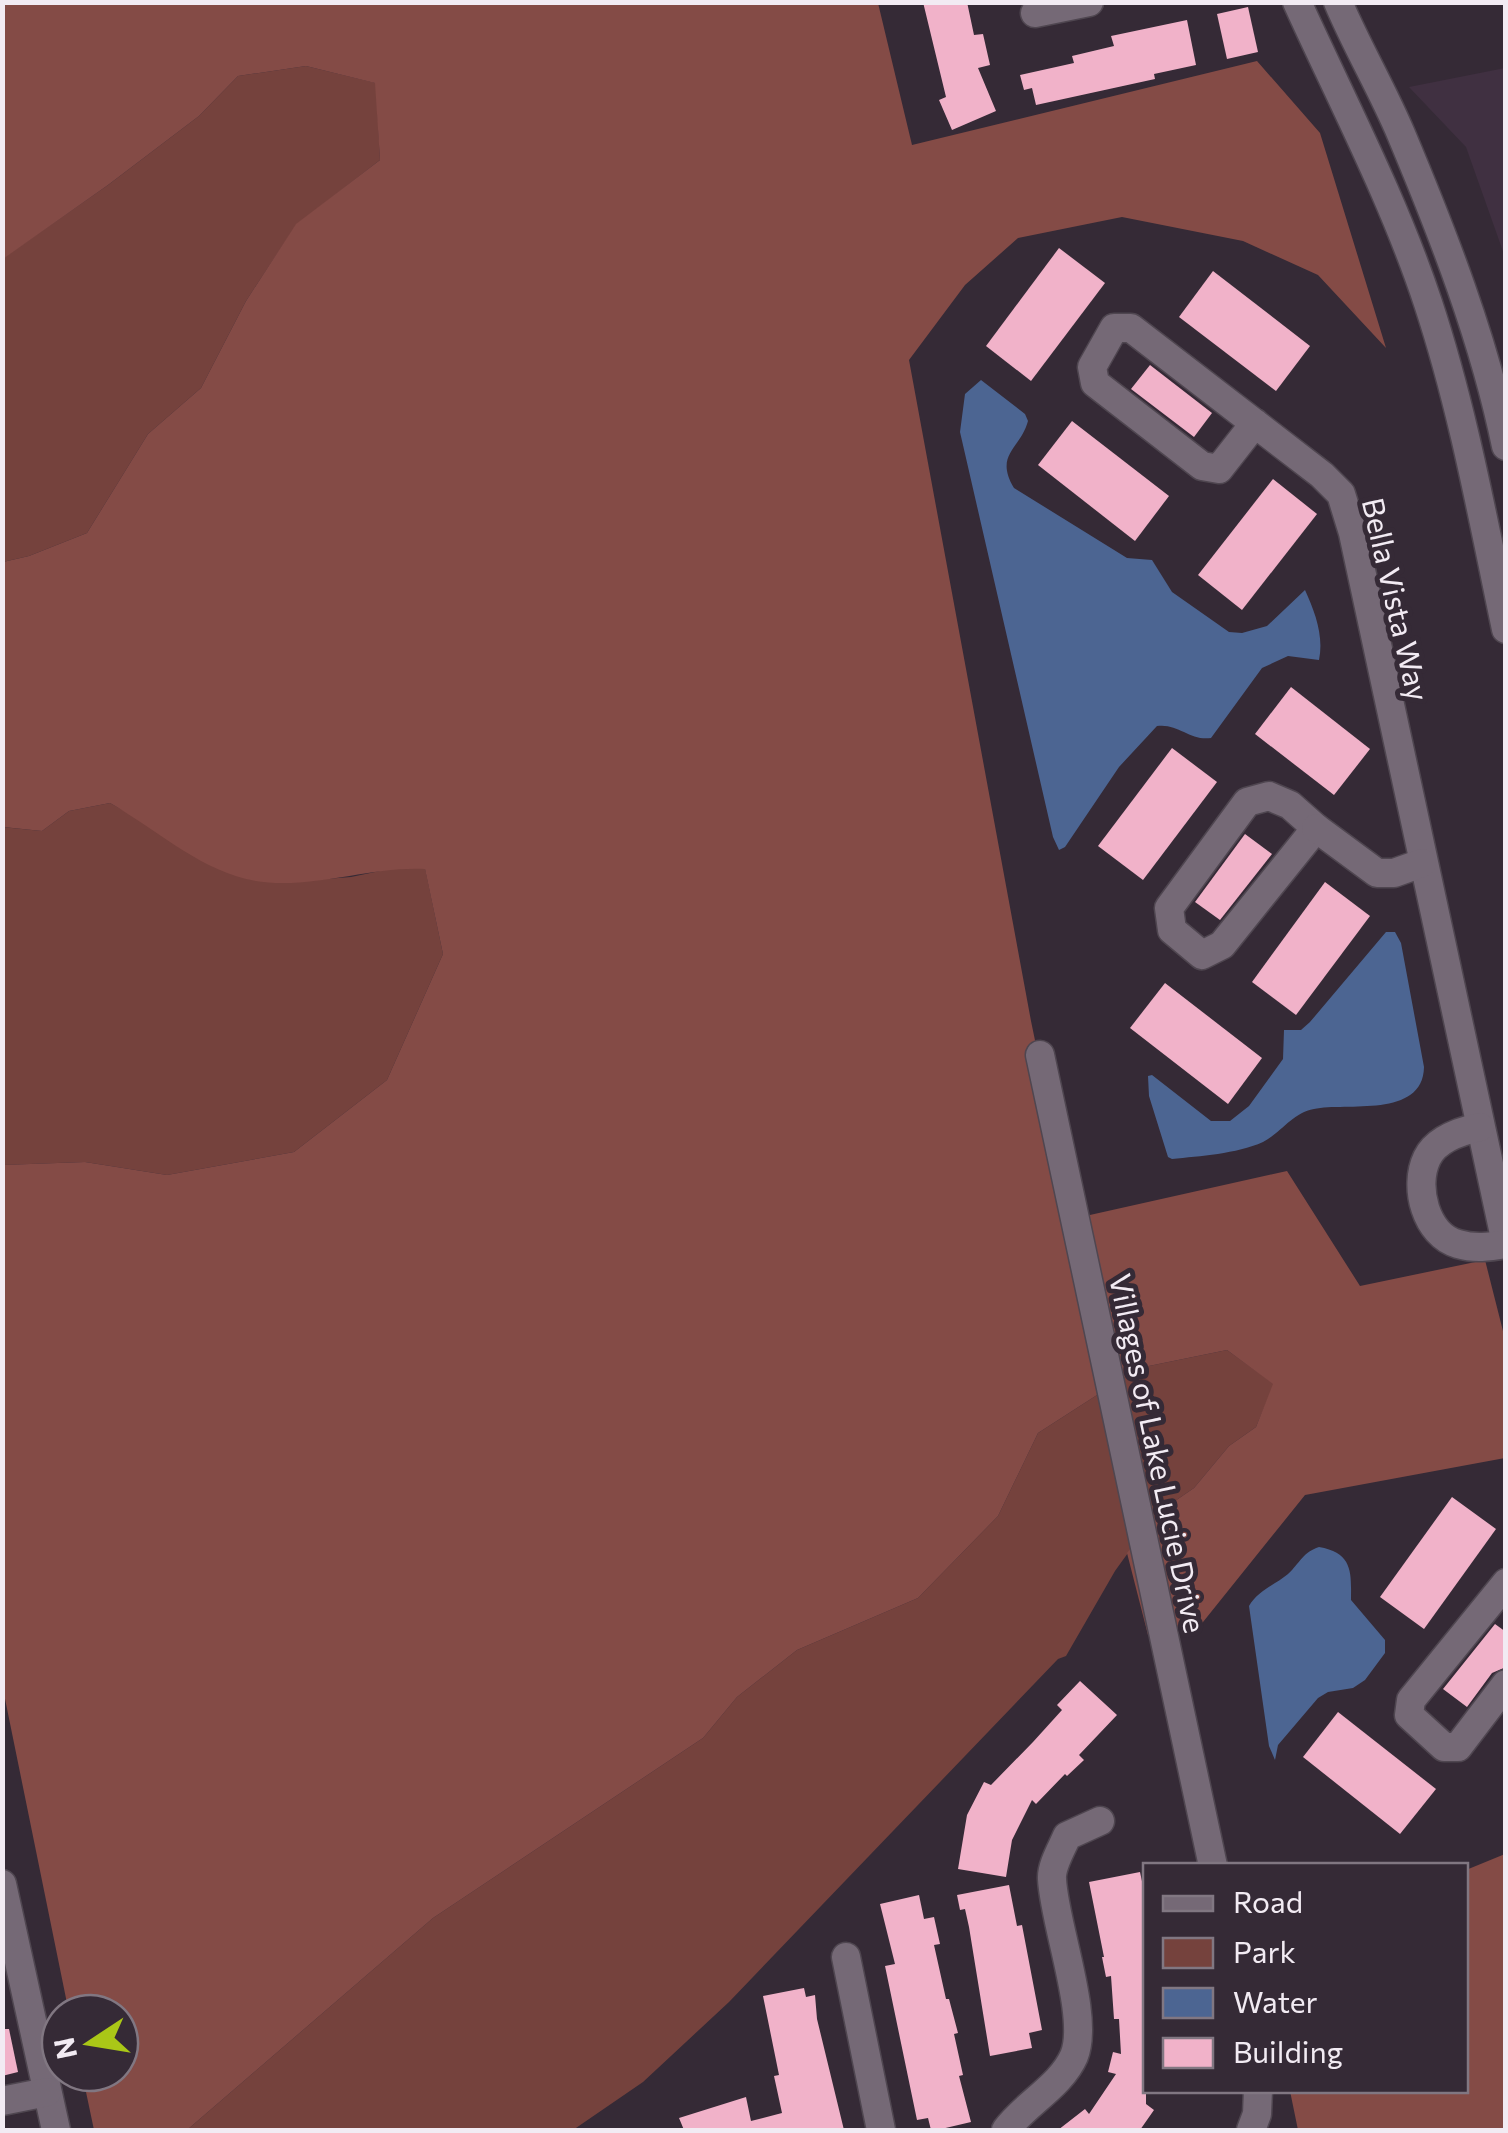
<svg xmlns="http://www.w3.org/2000/svg" width="1508" height="2133" viewBox="0 0 1508 2133" font-family="Commissioner,sans-serif">
<style>
.built{fill:#403041}
.green{fill:#75423d}
.forest{fill:#844b46}
.water{fill:#4c6592}
.building{fill:#f1b2c9}
.lines{fill:none;stroke-linecap:round;stroke-linejoin:round}
.minor-casing{stroke:#4f4650;stroke-width:31}
.minor{stroke:#756976;stroke-width:28}
.labels{text-anchor:middle;dominant-baseline:central;stroke-width:10;stroke-linejoin:round;paint-order:stroke}
.street-label{font-size:30px;fill:#f2ebf3;stroke:#352a36}
</style>
<rect width="100%" height="100%" fill="#352a36"/>
<polygon class="built" points="1505,68 1506,68 1505,257 1466,147 1409,87"/>
<g class="green">
<polygon points="306,66 376,83 380,160 296,225 246,301 201,388 148,434 87,533 29,556 3,562 2,259 108,185 199,116 238,76"/>
<polygon points="110,803 247,879 300,881 351,877 399,867 425,868 443,954 387,1080 294,1152 167,1175 85,1162 3,1165 2,827 42,831 69,811"/>
<polygon points="1227,1350 1274,1384 1256,1427 1229,1446 1194,1488 1156,1514 1115,1571 1066,1656 1058,1659 729,2002 643,2082 573,2130 187,2130 433,1918 703,1738 737,1697 797,1650 918,1598 998,1516 1038,1433 1139,1368"/>
</g>
<g class="forest">
<path d="M 3,3 L 878,3 L 912,145 L 1257,61 L 1320,133 L 1386,348 L 1318,275 L 1243,241 L 1122,217 L 1018,238 L 965,285 L 909,360 L 1031,1021 L 1072,1219 L 1287,1171 L 1360,1286 L 1485,1260 L 1505,1339 L 1505,1458 L 1305,1495 L 1195,1632 L 1186,1626 L 1148,1635 L 1127,1553 L 1156,1514 L 1194,1488 L 1229,1446 L 1256,1427 L 1273,1384 L 1227,1350 L 1139,1368 L 1038,1433 L 998,1516 L 918,1598 L 797,1650 L 737,1697 L 703,1738 L 433,1918 L 187,2130 L 94,2130 L 82,2073 L 120,2073 L 120,2013 L 69,2013 L 3,1689 L 2,1165 L 85,1162 L 167,1175 L 294,1152 L 387,1080 L 443,954 L 425,869 C 367,866 304,893 246,879 C 195,866 154,828 110,803 L 69,811 L 42,831 L 3,827 L 3,562 L 29,556 L 87,533 L 148,434 L 201,388 L 246,301 L 296,224 L 380,160 L 375,83 L 306,66 L 238,76 L 199,116 L 108,185 L 3,259 Z"/>
<polygon points="1505,1854 1505,2130 1298,2130 1290,2091 1466,2090 1466,1870"/>
</g>
<g class="water">
<path d="M 981,380 L 1025,414 L 1028,421 C 1020,450 994,454 1014,488 L 1127,558 L 1152,560 L 1172,592 L 1229,632 L 1242,633 L 1267,626 L 1305,590 C 1315,612 1324,636 1319,660 L 1288,656 L 1262,668 L 1211,738 C 1190,741 1178,723 1157,726 L 1119,767 L 1065,847 L 1059,850 L 1053,837 L 960,432 L 965,394 Z"/>
<path d="M 1386,932 L 1395,932 L 1401,943 L 1424,1067 C 1423,1119 1346,1102 1314,1109 C 1292,1113 1281,1133 1263,1142 C 1236,1154 1200,1156 1172,1159 L 1168,1157 L 1149,1096 L 1148,1076 L 1152,1075 L 1211,1121 L 1230,1121 L 1249,1106 L 1283,1059 L 1284,1030 L 1301,1030 L 1310,1022 Z"/>
<path d="M 1319,1547 C 1354,1553 1351,1574 1351,1600 L 1385,1640 L 1385,1653 L 1365,1680 L 1353,1688 L 1328,1692 L 1318,1698 L 1278,1745 L 1275,1760 L 1269,1746 L 1249,1606 C 1258,1590 1275,1585 1288,1574 C 1300,1563 1303,1552 1319,1547 Z"/>
</g>
<g class="building">
<polygon points="923,2 967,2 974,35 983,34 990,65 978,68 996,111 952,130 939,100 946,97"/>
<polygon points="1248,7 1258,52 1227,59 1217,14"/>
<polygon points="1187,20 1196,65 1154,74 1155,79 1036,105 1032,88 1024,90 1020,75 1074,63 1072,56 1114,46 1111,36"/>
<polygon points="1059,248 1105,283 1031,381 986,346"/>
<polygon points="1213,271 1310,346 1276,391 1179,317"/>
<polygon points="1150,365 1212,413 1194,437 1131,389"/>
<polygon points="1072,421 1169,496 1135,541 1038,465"/>
<polygon points="1273,479 1317,514 1242,610 1198,575"/>
<polygon points="1291,687 1370,749 1334,795 1255,734"/>
<polygon points="1172,748 1217,782 1143,880 1098,846"/>
<polygon points="1245,834 1272,854 1220,920 1195,902"/>
<polygon points="1325,882 1370,916 1296,1015 1252,982"/>
<polygon points="1165,983 1262,1058 1228,1104 1130,1028"/>
<polygon points="1452,1497 1496,1529 1424,1629 1380,1597"/>
<polygon points="1495,1624 1506,1632 1506,1667 1492,1673 1467,1707 1443,1689"/>
<polygon points="1080,1681 1117,1715 1079,1755 1084,1760 1067,1776 1065,1774 1036,1804 1032,1800 1012,1840 1006,1877 958,1869 967,1815 984,1782 991,1785 1033,1742 1062,1710 1057,1705"/>
<polygon points="1338,1712 1436,1789 1400,1834 1303,1757"/>
<polygon points="1140,1872 1146,1900 1146,2104 1154,2110 1140,2130 1058,2130 1085,2109 1089,2114 1116,2074 1108,2072 1113,2052 1121,2054 1119,2019 1114,2019 1111,1976 1106,1977 1102,1957 1104,1957 1089,1882"/>
<polygon points="1009,1885 1017,1926 1022,1925 1042,2030 1029,2033 1032,2048 990,2056 969,1927 965,1909 960,1910 957,1895"/>
<polygon points="919,1895 924,1919 934,1917 940,1944 934,1945 946,1999 949,1999 958,2033 954,2034 963,2075 959,2076 971,2122 937,2130 931,2130 928,2118 917,2120 885,1966 895,1964 880,1904"/>
<polygon points="804,1988 806,1997 815,1995 817,2019 844,2130 684,2130 679,2118 746,2097 751,2121 782,2113 774,2076 779,2075 763,1996"/>
<polygon points="2,2029 9,2029 18,2072 2,2076"/>
</g>
<g class="lines">
<defs>
<g id="minor">
<path d="M 1297,2 C 1342,101 1394,200 1428,303 C 1463,409 1483,520 1506,629"/>
<path d="M 1338,2 C 1357,47 1382,89 1401,134 C 1443,234 1484,339 1506,446"/>
<polyline points="1035,13 1089,2"/>
<polyline points="1255,423 1219,469 1202,466 1095,383 1092,367 1114,328 1131,328 1322,475 1341,494 1353,533 1506,1243"/>
<polygon points="1269,796 1290,805 1316,828 1222,945 1202,955 1172,930 1169,908 1247,802"/>
<polyline points="1316,828 1377,873 1394,873 1422,863"/>
<polyline points="1040,1055 1213,1866"/>
<path d="M 1480,1127 C 1461,1131 1436,1139 1427,1158 C 1413,1187 1426,1235 1458,1244 C 1475,1249 1489,1247 1506,1244"/>
<polyline points="1506,1583 1411,1700 1409,1715 1444,1747 1458,1747 1506,1684"/>
<polyline points="2,1884 56,2130"/>
<polyline points="846,1957 881,2130"/>
<polyline points="2,2101 47,2092"/>
<path d="M 1006,2130 C 1025,2104 1061,2086 1074,2056 C 1090,2017 1054,1924 1052,1879 C 1051,1866 1062,1848 1067,1836 L 1100,1821"/>
<polyline points="1251,2130 1257,2114 1258,2090"/>
</g>
</defs>
<use href="#minor" class="minor-casing"/>
<use href="#minor" class="minor"/>
</g>
<g class="labels">
<g class="street-label">
<text transform="translate(1397 599) rotate(77)">Bella Vista Way</text>
<text transform="translate(1159 1453) rotate(78)">Villages of Lake Lucie Drive</text>
</g>
</g>
<rect width="1508" height="2133" fill="none" stroke="#f2ebf3" stroke-width="10"/>
<rect x="1143" y="1863" width="325" height="230" fill="#352a36" stroke="#817782" stroke-width="2.5"/>
<rect x="1163" y="1896" width="50" height="15" fill="#756976" stroke="#817782" stroke-width="2.5"/>
<text x="1233" y="1913" font-size="30" fill="#f2ebf3">Road</text>
<rect x="1163" y="1938" width="50" height="30" fill="#75423d" stroke="#817782" stroke-width="2.5"/>
<text x="1233" y="1963" font-size="30" fill="#f2ebf3">Park</text>
<rect x="1163" y="1988" width="50" height="30" fill="#4c6592" stroke="#817782" stroke-width="2.5"/>
<text x="1233" y="2013" font-size="30" fill="#f2ebf3">Water</text>
<rect x="1163" y="2038" width="50" height="30" fill="#f1b2c9" stroke="#817782" stroke-width="2.5"/>
<text x="1233" y="2063" font-size="30" fill="#f2ebf3">Building</text>
<g transform="translate(90 2043) rotate(258)"><circle r="48" fill="#352a36" stroke="#817782" stroke-width="2.5"/>
<path d="M0-8L18 38L0 25L-18 38Z" fill="#aac717"/>
<text y="-15" font-size="28" font-weight="bold" text-anchor="middle" fill="#f2ebf3">N</text>
</g>
</svg>
